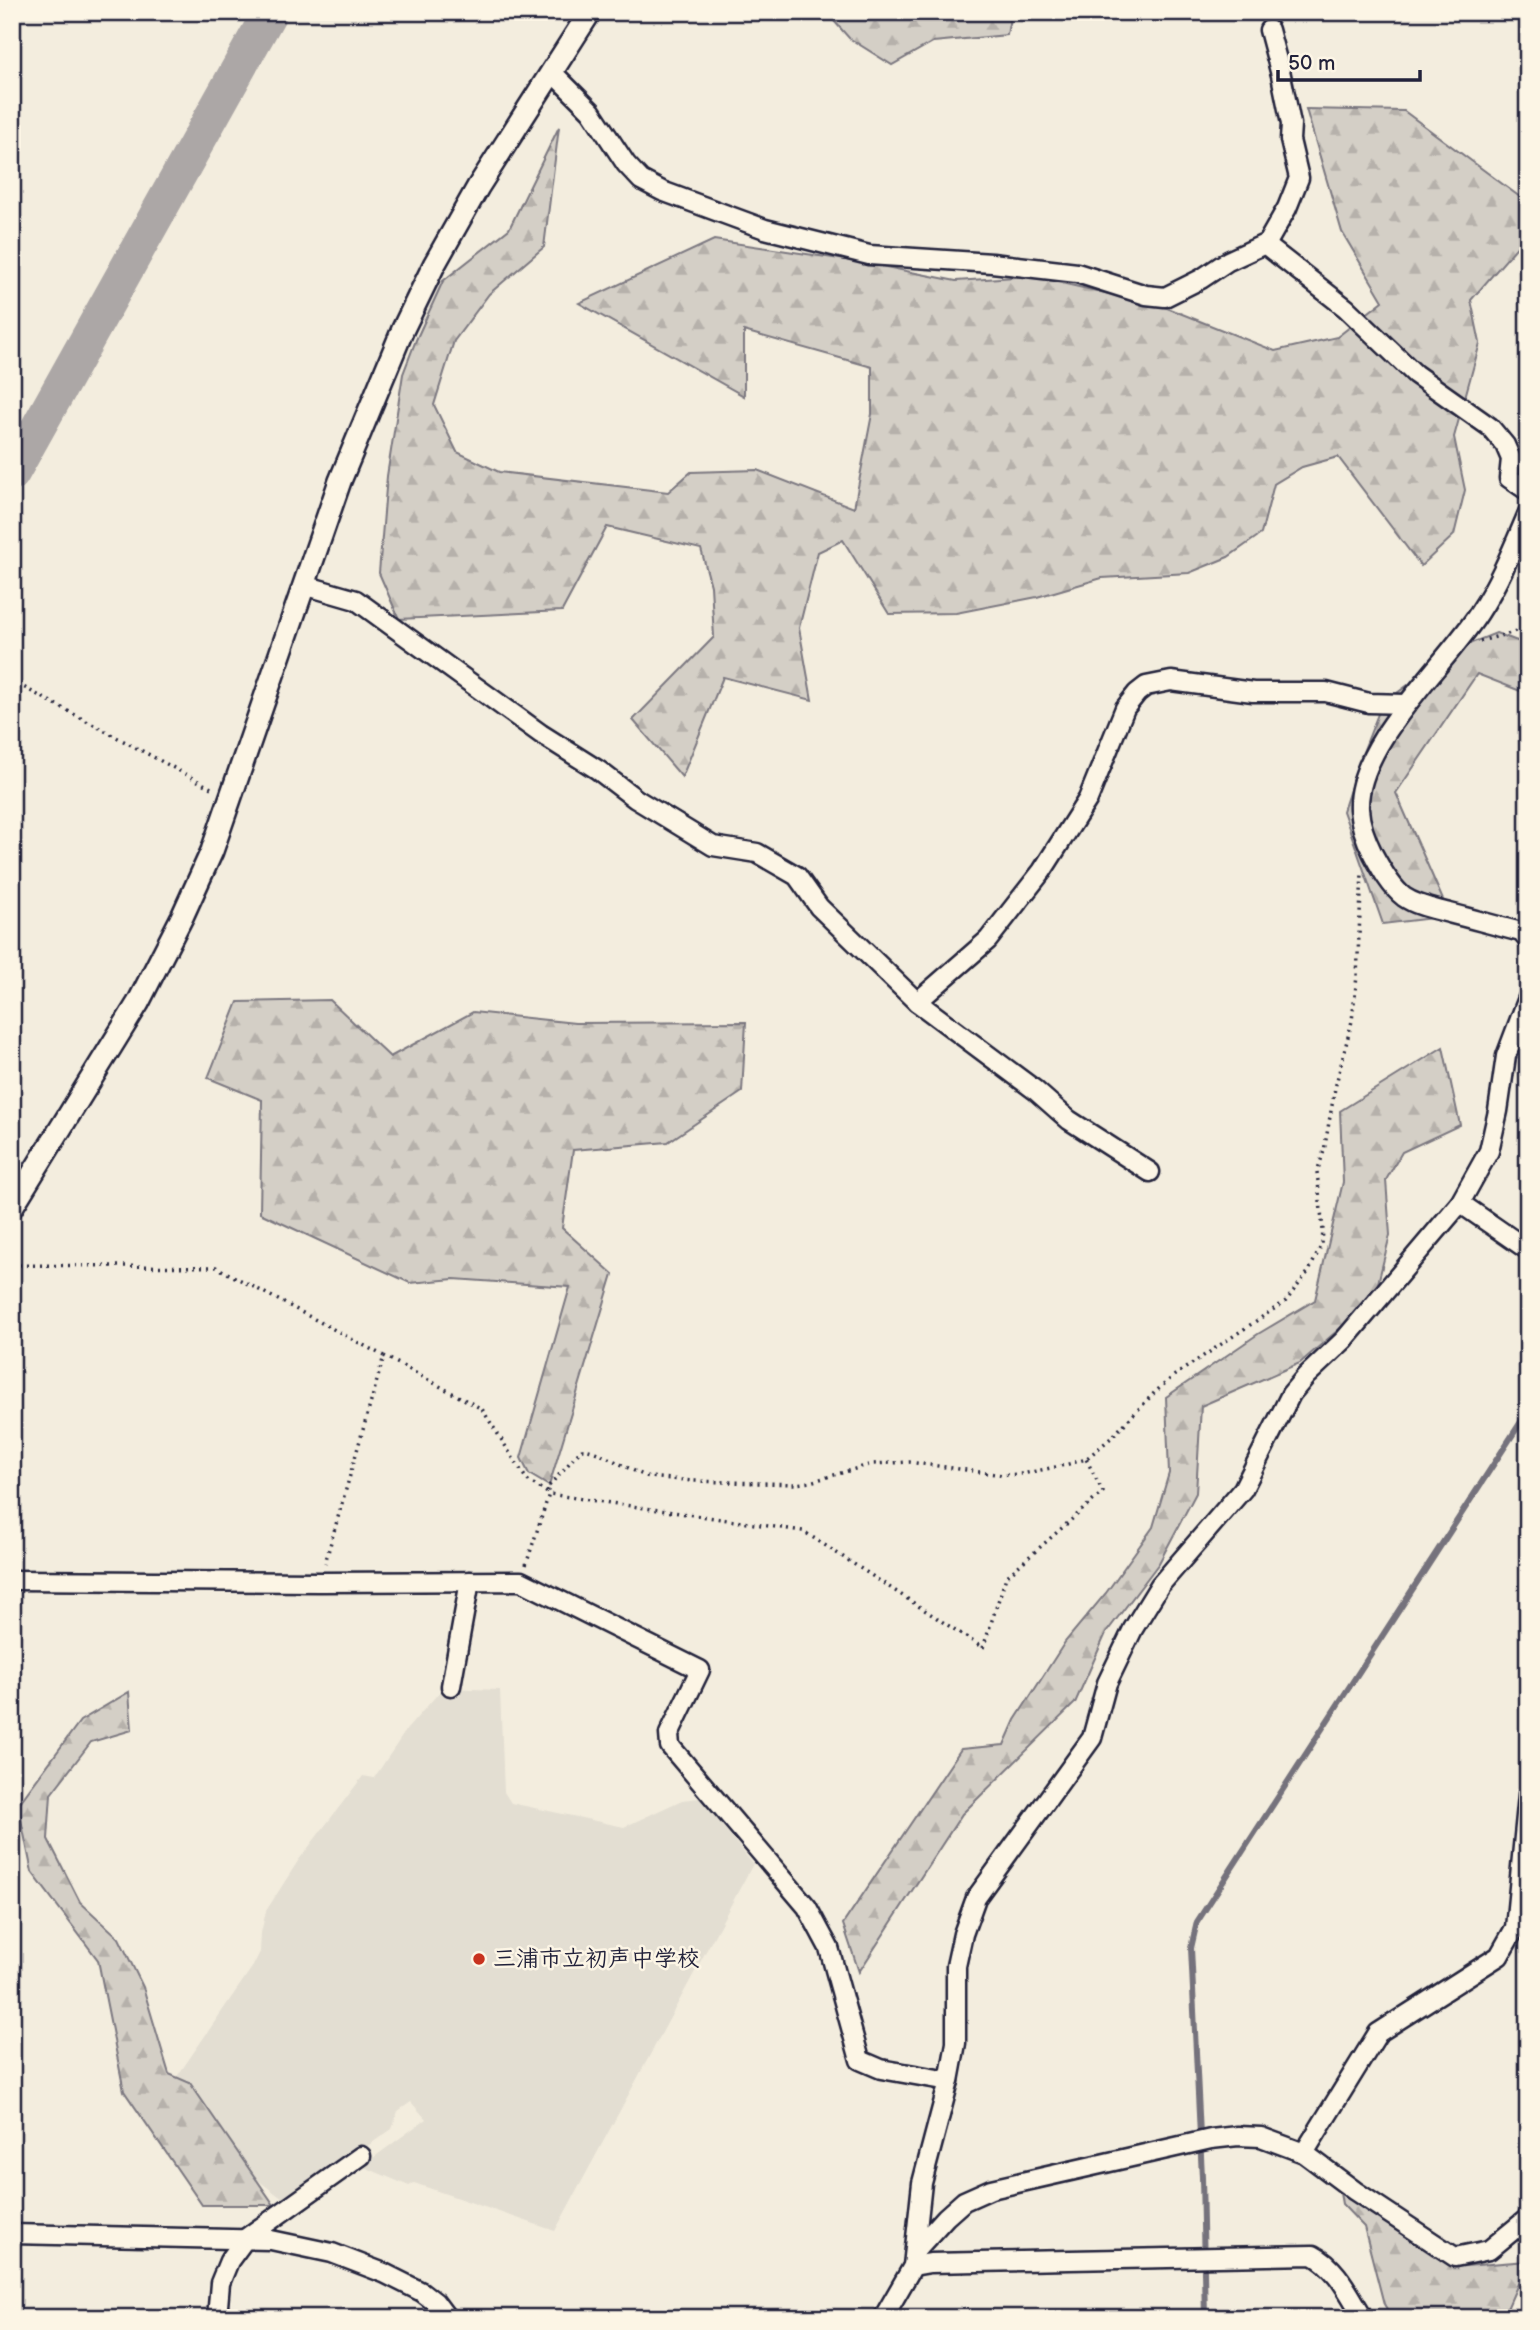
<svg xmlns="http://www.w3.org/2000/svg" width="1540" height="2330" viewBox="0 0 1540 2330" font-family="'Balsamiq Sans','Klee One',sans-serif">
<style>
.built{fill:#e3ded2}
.forest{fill:url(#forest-firs);stroke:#7b7880;stroke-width:2}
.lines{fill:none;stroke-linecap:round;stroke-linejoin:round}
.stream{stroke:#75727b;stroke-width:6}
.river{stroke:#aca7a6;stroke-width:35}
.minor-casing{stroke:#22223b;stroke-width:23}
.tertiary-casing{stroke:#22223b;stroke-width:26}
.path{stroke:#22223b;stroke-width:3.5;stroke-dasharray:2 5;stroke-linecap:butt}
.minor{stroke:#fcf5e5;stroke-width:18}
.tertiary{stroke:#fcf5e5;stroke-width:21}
.poi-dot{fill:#c8321e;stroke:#fcf5e5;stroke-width:2.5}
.labels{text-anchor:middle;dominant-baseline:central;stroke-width:5;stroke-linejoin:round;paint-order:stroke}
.poi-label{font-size:23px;font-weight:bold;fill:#22223b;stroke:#fcf5e5;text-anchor:start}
</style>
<defs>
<pattern id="forest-firs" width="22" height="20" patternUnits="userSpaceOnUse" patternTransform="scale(1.75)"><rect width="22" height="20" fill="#d4cfc6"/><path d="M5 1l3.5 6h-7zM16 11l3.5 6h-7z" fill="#b6b1ab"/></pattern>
</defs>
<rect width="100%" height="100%" fill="#f3edde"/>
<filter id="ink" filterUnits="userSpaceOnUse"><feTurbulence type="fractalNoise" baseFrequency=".0143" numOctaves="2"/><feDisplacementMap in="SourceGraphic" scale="14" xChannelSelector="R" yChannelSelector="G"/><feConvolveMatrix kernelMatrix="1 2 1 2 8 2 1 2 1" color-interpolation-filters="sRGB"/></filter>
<g filter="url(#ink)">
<polygon class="built" points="443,1688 500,1690 504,1792 511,1803 624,1827 682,1800 700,1798 753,1864 555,2231 414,2183 409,2186 362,2166 426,2119 411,2102 398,2111 392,2129 292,2198 283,2199 239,2166 174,2081 253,1966 260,1952 261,1933 266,1911 298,1861 363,1776 374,1778 407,1729"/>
<g class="forest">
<polygon points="826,12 1011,12 1007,35 933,42 892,65 849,38"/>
<polygon points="1306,109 1404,111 1528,203 1528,234 1471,300 1480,343 1454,437 1465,490 1454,535 1421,566 1338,457 1302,467 1274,484 1261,534 1228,557 1189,573 1102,578 1037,597 956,613 889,614 843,540 818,552 799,628 812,700 723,677 682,777 633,720 714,637 711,586 701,549 607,527 562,611 399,619 379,573 387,476 403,374 416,340 443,281 509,229 559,127 544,247 489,294 454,341 434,405 457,452 499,472 668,492 691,472 757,470 854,508 872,414 872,367 744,331 744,396 579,303 714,240 866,263 956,281 1031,276 1162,306 1275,351 1337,337 1383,301 1342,232"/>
<polygon points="1496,633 1528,645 1528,694 1477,674 1396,793 1450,916 1383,924 1343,811 1359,762 1382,704 1459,648"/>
<polygon points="330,1000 390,1057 473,1012 575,1023 746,1022 742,1092 668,1142 573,1150 562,1228 613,1274 549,1486 529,1474 521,1458 570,1287 454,1279 410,1283 260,1213 262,1100 208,1078 238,1002"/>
<polygon points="1443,1047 1460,1125 1402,1152 1386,1180 1390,1235 1374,1299 1300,1363 1201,1406 1196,1493 1159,1563 1106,1633 1075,1703 962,1814 859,1972 843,1924 961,1749 1004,1745 1015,1720 1065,1642 1106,1593 1153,1527 1169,1473 1166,1397 1258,1334 1315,1300 1343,1182 1340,1111"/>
<polygon points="129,1692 132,1730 91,1742 51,1794 48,1839 80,1902 119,1938 143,1987 169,2074 190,2083 274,2205 202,2205 124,2091 98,1960 32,1872 18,1805 80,1721"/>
<polygon points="1340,2193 1453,2267 1528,2261 1503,2318 1392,2318 1384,2304 1364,2227 1342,2204"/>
</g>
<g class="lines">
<polyline class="stream" points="1205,2318 1202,2177 1191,1948 1197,1922 1528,1411"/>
<polyline class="river" points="12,474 270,12"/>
<defs>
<g id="minor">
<polyline points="551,71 591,111 626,164 641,180 662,191 765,229 869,255 992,263 1077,273 1146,295 1165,297 1201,279 1228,261 1267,243 1287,208 1299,178 1290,140 1291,124 1281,75 1269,30"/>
<polyline points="1267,243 1267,246 1346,308 1415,374 1490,427 1505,445 1511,459 1509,478 1528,491"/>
<path d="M 1528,513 C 1514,546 1499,583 1479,613 C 1445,666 1356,744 1359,809 C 1360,826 1366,840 1373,854 C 1381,869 1391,887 1404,897 C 1417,906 1435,909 1449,913 C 1473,919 1497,926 1521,932 L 1528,940"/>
<polyline points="304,585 356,600 541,734 598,770 636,799 713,846 757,853 797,876 819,907 917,1002 1035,1090 1069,1120 1150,1172"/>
<polyline points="917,1002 988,940 1042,871 1088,799 1125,708 1137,693 1146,686 1171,681 1253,692 1326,692 1369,703 1405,704"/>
<polyline points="1460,1203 1528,1250"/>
<polyline points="12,1580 320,1582 521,1581 700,1670 669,1734 670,1746 807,1907 829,1948 860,2060 881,2069 949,2081"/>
<polyline points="451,1686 470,1581"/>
<polyline points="1304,2153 1378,2033 1499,1956 1515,1928 1528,1795"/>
<polyline points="12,2234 271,2240 332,2253 384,2273 422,2292 435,2302 447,2318"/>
<polyline points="916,2250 946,2217 964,2201 991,2189 1211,2139 1238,2136 1261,2137 1304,2153 1355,2191 1455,2257 1489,2250 1528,2218"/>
<path d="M 913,2266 L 930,2263 L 1313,2255 C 1338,2268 1349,2295 1364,2318"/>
<polyline points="217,2318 220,2283 229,2261 246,2238 361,2156"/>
<polyline points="883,2318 913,2266 922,2183 949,2081 956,2043 956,1966 963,1934 976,1898 1092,1738 1107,1683 1133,1629 1160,1585 1243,1489 1291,1394 1306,1376 1344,1340 1460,1203 1489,1151 1498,1111 1506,1056 1528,998"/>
</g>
<polyline id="tertiary" points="12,1207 138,1003 182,917 212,851 340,481 403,329 434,265 478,187 590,12"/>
</defs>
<use href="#minor" class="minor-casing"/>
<use href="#tertiary" class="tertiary-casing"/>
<g class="path">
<polyline points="1480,641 1511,633 1528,625"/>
<polyline points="12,681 213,789"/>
<polyline points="12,1265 216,1267 384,1356 325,1563"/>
<polyline points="384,1356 482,1409 527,1480 549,1494 803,1531 983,1648 1006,1577 1103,1492 1086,1459"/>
<path d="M 526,1565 L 549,1494 L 547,1488 L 582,1449 C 597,1449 630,1471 649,1477 L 693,1481 L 795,1484 L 810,1482 L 872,1464 L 909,1462 L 1002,1475 L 1022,1474 L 1065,1465 L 1086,1459 L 1112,1437 L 1155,1392 L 1175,1375 L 1286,1301 L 1309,1271 L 1322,1244 L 1323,1230 L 1317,1172 L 1324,1151 L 1335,1088 L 1352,1021 L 1357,976 L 1362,873"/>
</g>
<use href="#minor" class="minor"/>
<use href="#tertiary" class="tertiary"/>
</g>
</g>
<circle class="poi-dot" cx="479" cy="1959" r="7"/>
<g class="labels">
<g class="poi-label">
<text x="493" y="1959">三浦市立初声中学校</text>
</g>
</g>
<rect width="1540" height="2330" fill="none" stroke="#fcf5e5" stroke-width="42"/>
<rect x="21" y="21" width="1498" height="2288" fill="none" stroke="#22223b" stroke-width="2.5" filter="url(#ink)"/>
<path d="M1278 70v10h142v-10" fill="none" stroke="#22223b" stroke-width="3.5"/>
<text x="1288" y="70" font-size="21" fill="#22223b" stroke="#fcf5e5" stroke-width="5" paint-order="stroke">50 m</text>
</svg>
